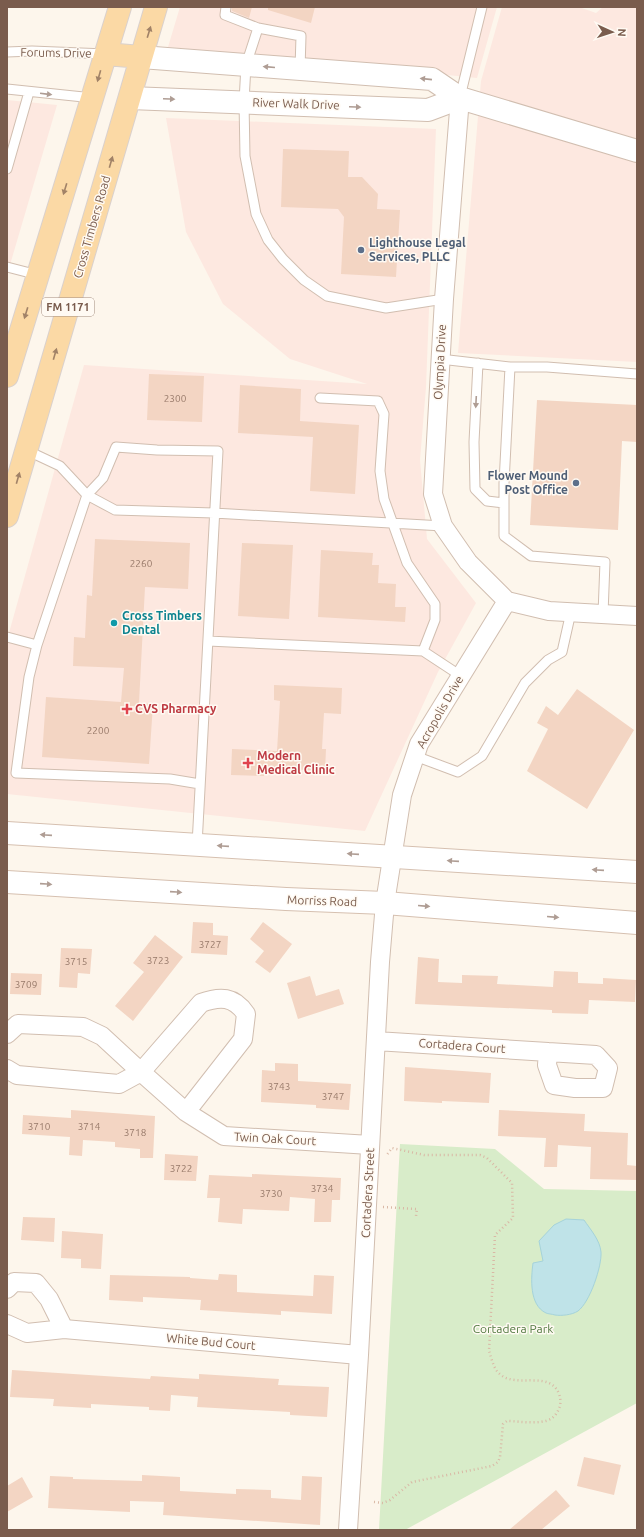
<svg xmlns="http://www.w3.org/2000/svg" width="644" height="1537" font-family="Ubuntu,sans-serif">
  <style>
    .commercial { fill: #fde8e0 }
    .green { fill: #d8ecc9 }
    .water { fill: #bfe3e8; stroke: #a5d3da }
    .building { fill: #f3d5c3 }
    .lines { fill: none; stroke-linecap: round; stroke-linejoin: round }
    .service-casing { stroke: #d1beb0; stroke-width: 11 }
    .minor-casing { stroke: #d1beb0; stroke-width: 20 }
    .tertiary-casing { stroke: #d1beb0; stroke-width: 24 }
    .secondary-casing { stroke: #d6c0b0; stroke-width: 24 }
    .primary-casing { stroke: #dad1cd; stroke-width: 24 }
    .path { stroke: #d9b8a5; stroke-width: 2.5; stroke-dasharray: 1 3; stroke-linecap: butt }
    .service { stroke: #fff; stroke-width: 9 }
    .minor { stroke: #fff; stroke-width: 18 }
    .tertiary { stroke: #fff; stroke-width: 22 }
    .secondary { stroke: #fff; stroke-width: 22 }
    .primary { stroke: #fbd9a5; stroke-width: 22 }
    .oneway { fill: #a18267 }
    .oneway2 { fill: #af9d94 }
    .service-dot { fill: #5c6f8a; stroke: #fffaf3; stroke-width: 1.5 }
    .culture-dot { fill: #0f9aa8; stroke: #fffaf3; stroke-width: 1.5 }
    .health-dot { fill: #e0444e; stroke: #fffaf3; stroke-width: 1.5 }
    .labels { text-anchor: middle; stroke-width: 3; stroke-linejoin: round; paint-order: stroke }
    .number-label { font-size: 10px; fill: #987a6a }
    .shield { fill: #fffaf3; stroke: #a28b7f; stroke-width: 1 }
    .shield-label { font-size: 11px; font-weight: bold; fill: #7a5c4d }
    .street-label { font-size: 12px; fill: #7a5c4d; stroke: #fffaf3 }
    .service-label { font-size: 12px; font-weight: bold; fill: #4e5e75; stroke: #fffaf3; text-anchor: start }
    .culture-label { font-size: 12px; font-weight: bold; fill: #0d838f; stroke: #fffaf3; text-anchor: start }
    .health-label { font-size: 12px; font-weight: bold; fill: #be3a42; stroke: #fffaf3; text-anchor: start }
    .park-label { font-size: 12px; fill: #537a41; stroke: #fffaf3 }
  </style>
  <rect width="100%" height="100%" fill="#fdf6ec"/>
  <path class="commercial" d="M180,7H497L477,78L168,47Z
    M502,7H579L596,13L603,7H637V362L458,353L481,81Z
    M7,100L57,105L7,275Z
    M166,118L436,129L426,387L420,460L427,539L476,603L438,672L365,831L7,794V640L84,365L367,384L290,359L223,304L186,232Z"/>
  <path class="green" d="M400,1144L495,1149L544,1189L637,1191V1403L405,1530H379Z"/>
  <path class="water" d="M566,1219L584,1220C590,1229 600,1240 601,1252C602,1266 590,1302 578,1311C572,1315 561,1316 555,1315C552,1314 548,1314 546,1313C529,1305 531,1278 533,1263L543,1261L539,1241L554,1225Z"/>
  <path class="building" d="M232,7H252L249,18L232,11Z
    M268,7H315L311,23L268,10Z
    M283,149L349,151L348,177H362L378,194L377,209L400,210L396,277L341,274L344,217L338,209L281,207Z
    M149,374L204,376L202,422L147,420Z
    M240,385L301,389L300,421L359,425L355,494L310,491L313,437L238,433Z
    M537,400L637,405V442L622,441L618,530L530,525Z
    M95,539L190,543L188,589L145,587L139,703L153,704L149,764L42,757L46,697L121,702L124,668L73,666L74,637L85,638L87,595L92,596Z
    M242,543L293,545L289,619L238,616Z
    M321,550L373,553L372,565H379L378,583L396,584L395,607H406L405,622L318,617Z
    M274,685L342,688L341,714L324,713L322,749H326L325,771L264,768V776L231,775L232,749L277,751L280,701L274,700Z
    M577,689L634,730L587,809L527,771L548,729L537,723L546,706L558,715Z
    M193,922L213,923V935L228,936L227,955L191,953Z
    M263,922L292,944L270,973L255,962L264,951L250,939Z
    M155,935L183,957L133,1021L115,1006L144,972L133,963Z
    M61,948L92,949L90,974L78,973L77,988L59,987Z
    M418,957L439,959L438,982L462,983V975L498,976L497,984L553,987L554,971L578,972V983L603,984V978L636,980L635,1002L589,1000L588,1014L552,1013V1010L415,1004Z
    M11,973L42,974L41,995L10,994Z
    M310,976L316,996L339,989L344,1004L298,1019L287,983Z
    M275,1063L298,1064V1081L351,1084L349,1110L316,1108V1105L261,1102L262,1070L275,1071Z
    M405,1067L491,1073L489,1103L442,1101V1103L404,1101Z
    M71,1110L155,1116L153,1158H140V1149L115,1147V1142L83,1140L82,1156L69,1155L70,1137L22,1134L23,1115L71,1118Z
    M499,1110L585,1114L584,1131L628,1133L627,1165L637,1166V1180L590,1179L591,1147L558,1145L557,1167H544L546,1138L498,1136Z
    M165,1154L198,1156L196,1181L164,1180Z
    M252,1174L341,1178L340,1200H332L331,1222H314L315,1199L290,1197L289,1211L243,1209L242,1224L218,1222L220,1198H207L209,1175L252,1177Z
    M23,1217L55,1218L54,1242L21,1240Z
    M62,1231L103,1234L101,1269L81,1268V1259L61,1258Z
    M219,1274L237,1275V1292L313,1296L314,1275L334,1276L332,1314L281,1311V1315L200,1310L201,1300L143,1297V1302L109,1300L110,1275L190,1277V1278L218,1280Z
    M12,1370L150,1379L151,1376L199,1379V1374L279,1379L278,1385L329,1387L327,1417L290,1415V1412L197,1407L198,1397L171,1395L170,1411L149,1410V1407L91,1404V1408L53,1406L54,1399L10,1397Z
    M584,1457L621,1465L614,1495L577,1486Z
    M142,1475L180,1477V1491L236,1494V1489L271,1490V1498L301,1500L302,1476L322,1477L320,1525L163,1515L164,1502L130,1501V1512L48,1508L50,1476L73,1477V1479L142,1481Z
    M22,1477L33,1497L7,1512V1486Z
    M556,1490L570,1506L541,1530H509Z"/>
  <g class="lines">
    <g class="service-casing">
      <path id="service" d="M226,7L225,15L258,28L246,65L244,102L245,156L256,214L268,240L283,259L304,280L327,296L386,308L444,299
        M258,28L301,36L300,69
        M7,52L32,51L106,54
        M7,89L93,98
        M460,97L482,7
        M7,169L29,92
        M7,267L38,275
        M440,359L510,367L504,483V536L531,556L605,562L603,614
        M478,363L474,442L475,489L487,501L504,503
        M510,367H547L637,374
        M320,398L378,401L384,414L380,471L384,499L407,563L435,604V620L423,651
        M26,450L60,466L87,495L37,645L29,677L16,773L170,779L200,784
        M7,637L37,645
        M208,641L423,651L461,676
        M415,756L458,772L482,756L525,683L548,660L562,652L571,612
        M197,845C203,713 211,582 218,451L157,450L116,447L103,478L87,495L115,510L214,513L443,526"/>
    </g>
    <g class="minor-casing">
      <path id="minor" d="M460,98L444,299L433,494L443,526L468,562L507,601
        M507,601L549,611L637,616
        M7,1034L18,1024L83,1027L102,1036L141,1072L119,1084L17,1075L7,1069
        M376,1041L548,1052
        M548,1052L596,1055L608,1068L603,1088H575L554,1085L547,1065Z
        M186,1112L243,1039L246,1014C234,996 220,996 201,1003L141,1072L186,1112L224,1136L370,1145
        M7,1289L14,1282L36,1283L49,1299L64,1329
        M7,1324L27,1333L64,1329L359,1355
        M348,1530L359,1355L380,962L385,903L402,795L419,744L507,601"/>
    </g>
    <g class="tertiary-casing">
      <path id="tertiary" d="M141,57L432,79L460,98L637,151
        M130,98L428,110L460,98"/>
    </g>
    <g class="secondary-casing">
      <path id="secondary" d="M7,833L637,872
        M7,882L286,899L385,903L637,923"/>
    </g>
    <g class="primary-casing">
      <path id="primary" d="M106,54L141,57
        M7,376L120,7
        M7,516L156,7"/>
    </g>
    <path class="path" d="M383,1207L417,1209L416,1216
      M374,1502L383,1503L390,1500L412,1482L492,1466L498,1462L500,1457L503,1424L507,1421C520,1421 548,1427 556,1414C560,1408 562,1402 559,1394C550,1370 517,1388 501,1375C493,1369 492,1359 489,1351L495,1235L513,1218L512,1183L487,1158L480,1155H424L392,1148L386,1156"/>
    <use href="#service" class="service"/>
    <use href="#minor" class="minor"/>
    <use href="#tertiary" class="tertiary"/>
    <use href="#secondary" class="secondary"/>
    <use href="#primary" class="primary"/>
  </g>
  <defs><path id="oneway-solid" d="M-6-.8H1V-3.2L6.5 0L1 3.2V.8H-6Z"/></defs>
  <g class="oneway">
    <use href="#oneway-solid" transform="translate(149 32) rotate(-73)"/>
    <use href="#oneway-solid" transform="translate(99 76) rotate(106)"/>
    <use href="#oneway-solid" transform="translate(111 162) rotate(-74)"/>
    <use href="#oneway-solid" transform="translate(65 189) rotate(107)"/>
    <use href="#oneway-solid" transform="translate(26 313) rotate(107)"/>
    <use href="#oneway-solid" transform="translate(55 354) rotate(-74)"/>
    <use href="#oneway-solid" transform="translate(18 478) rotate(-74)"/>
  </g>
  <g class="oneway2">
    <use href="#oneway-solid" transform="translate(269 67) rotate(-175)"/>
    <use href="#oneway-solid" transform="translate(426 79) rotate(-174)"/>
    <use href="#oneway-solid" transform="translate(46 94) rotate(7)"/>
    <use href="#oneway-solid" transform="translate(169 99) rotate(2)"/>
    <use href="#oneway-solid" transform="translate(355 107) rotate(2)"/>
    <use href="#oneway-solid" transform="translate(476 402) rotate(93)"/>
    <use href="#oneway-solid" transform="translate(46 835) rotate(-176)"/>
    <use href="#oneway-solid" transform="translate(223 846) rotate(-176)"/>
    <use href="#oneway-solid" transform="translate(353 854) rotate(-176)"/>
    <use href="#oneway-solid" transform="translate(453 861) rotate(-176)"/>
    <use href="#oneway-solid" transform="translate(598 870) rotate(-176)"/>
    <use href="#oneway-solid" transform="translate(46 884) rotate(4)"/>
    <use href="#oneway-solid" transform="translate(176 892) rotate(4)"/>
    <use href="#oneway-solid" transform="translate(424 906) rotate(5)"/>
    <use href="#oneway-solid" transform="translate(553 917) rotate(5)"/>
  </g>
  <g class="service-dot">
    <circle cx="361" cy="250" r="4"/>
    <circle cx="576" cy="483" r="4"/>
  </g>
  <circle class="culture-dot" cx="114" cy="623" r="4"/>
  <g class="health-dot">
    <path d="M125 703h4v4h4v4h-4v4h-4v-4h-4v-4h4z"/>
    <path d="M246 757h4v4h4v4h-4v4h-4v-4h-4v-4h4z"/>
  </g>
  <g class="labels">
    <g class="number-label">
      <text x="175" y="402">2300</text>
      <text x="141" y="567">2260</text>
      <text x="98" y="734">2200</text>
      <text x="210" y="948">3727</text>
      <text x="158" y="964">3723</text>
      <text x="76" y="965">3715</text>
      <text x="26" y="988">3709</text>
      <text x="279" y="1090">3743</text>
      <text x="333" y="1100">3747</text>
      <text x="39" y="1130">3710</text>
      <text x="89" y="1130">3714</text>
      <text x="135" y="1136">3718</text>
      <text x="181" y="1172">3722</text>
      <text x="322" y="1192">3734</text>
      <text x="271" y="1197">3730</text>
    </g>
    <rect class="shield" x="42" y="298" width="52" height="18" rx="3"/>
    <g class="shield-label">
      <text x="68" y="311">FM 1171</text>
    </g>
    <g class="street-label">
      <text transform="translate(56 53) rotate(1)" y="4">Forums Drive</text>
      <text transform="translate(296 104) rotate(2)" y="4">River Walk Drive</text>
      <text transform="translate(92 227) rotate(-74)" y="4">Cross Timbers Road</text>
      <text transform="translate(440 362) rotate(-87)" y="4">Olympia Drive</text>
      <text transform="translate(440 712) rotate(-60)" y="4">Acropolis Drive</text>
      <text transform="translate(322 901) rotate(2)" y="4">Morriss Road</text>
      <text transform="translate(462 1046) rotate(4)" y="4">Cortadera Court</text>
      <text transform="translate(275 1139) rotate(3)" y="4">Twin Oak Court</text>
      <text transform="translate(368 1193) rotate(-87)" y="4">Cortadera Street</text>
      <text transform="translate(211 1342) rotate(5)" y="4">White Bud Court</text>
    </g>
    <g class="service-label">
      <text x="369" y="247">Lighthouse Legal<tspan x="369" dy="14">Services, PLLC</tspan></text>
      <text x="568" y="480" text-anchor="end">Flower Mound<tspan x="568" dy="14">Post Office</tspan></text>
    </g>
    <g class="culture-label">
      <text x="122" y="620">Cross Timbers<tspan x="122" dy="14">Dental</tspan></text>
    </g>
    <g class="health-label">
      <text x="135" y="713">CVS Pharmacy</text>
      <text x="257" y="760">Modern<tspan x="257" dy="14">Medical Clinic</tspan></text>
    </g>
    <g class="park-label">
      <text x="513" y="1333">Cortadera Park</text>
    </g>
  </g>
  <rect width="644" height="1537" fill="none" stroke="#7a5c4d" stroke-width="16"/>
  <g transform="translate(612 32) rotate(93)" stroke="#fffaf3" stroke-width="3" paint-order="stroke">
  <path d="M0-3L7 15L0 10L-7 15Z" fill="#7a5c4d"/>
  <text y="-6" font-size="11" font-weight="bold" text-anchor="middle" fill="#7a5c4d">N</text>
  </g>
</svg>
